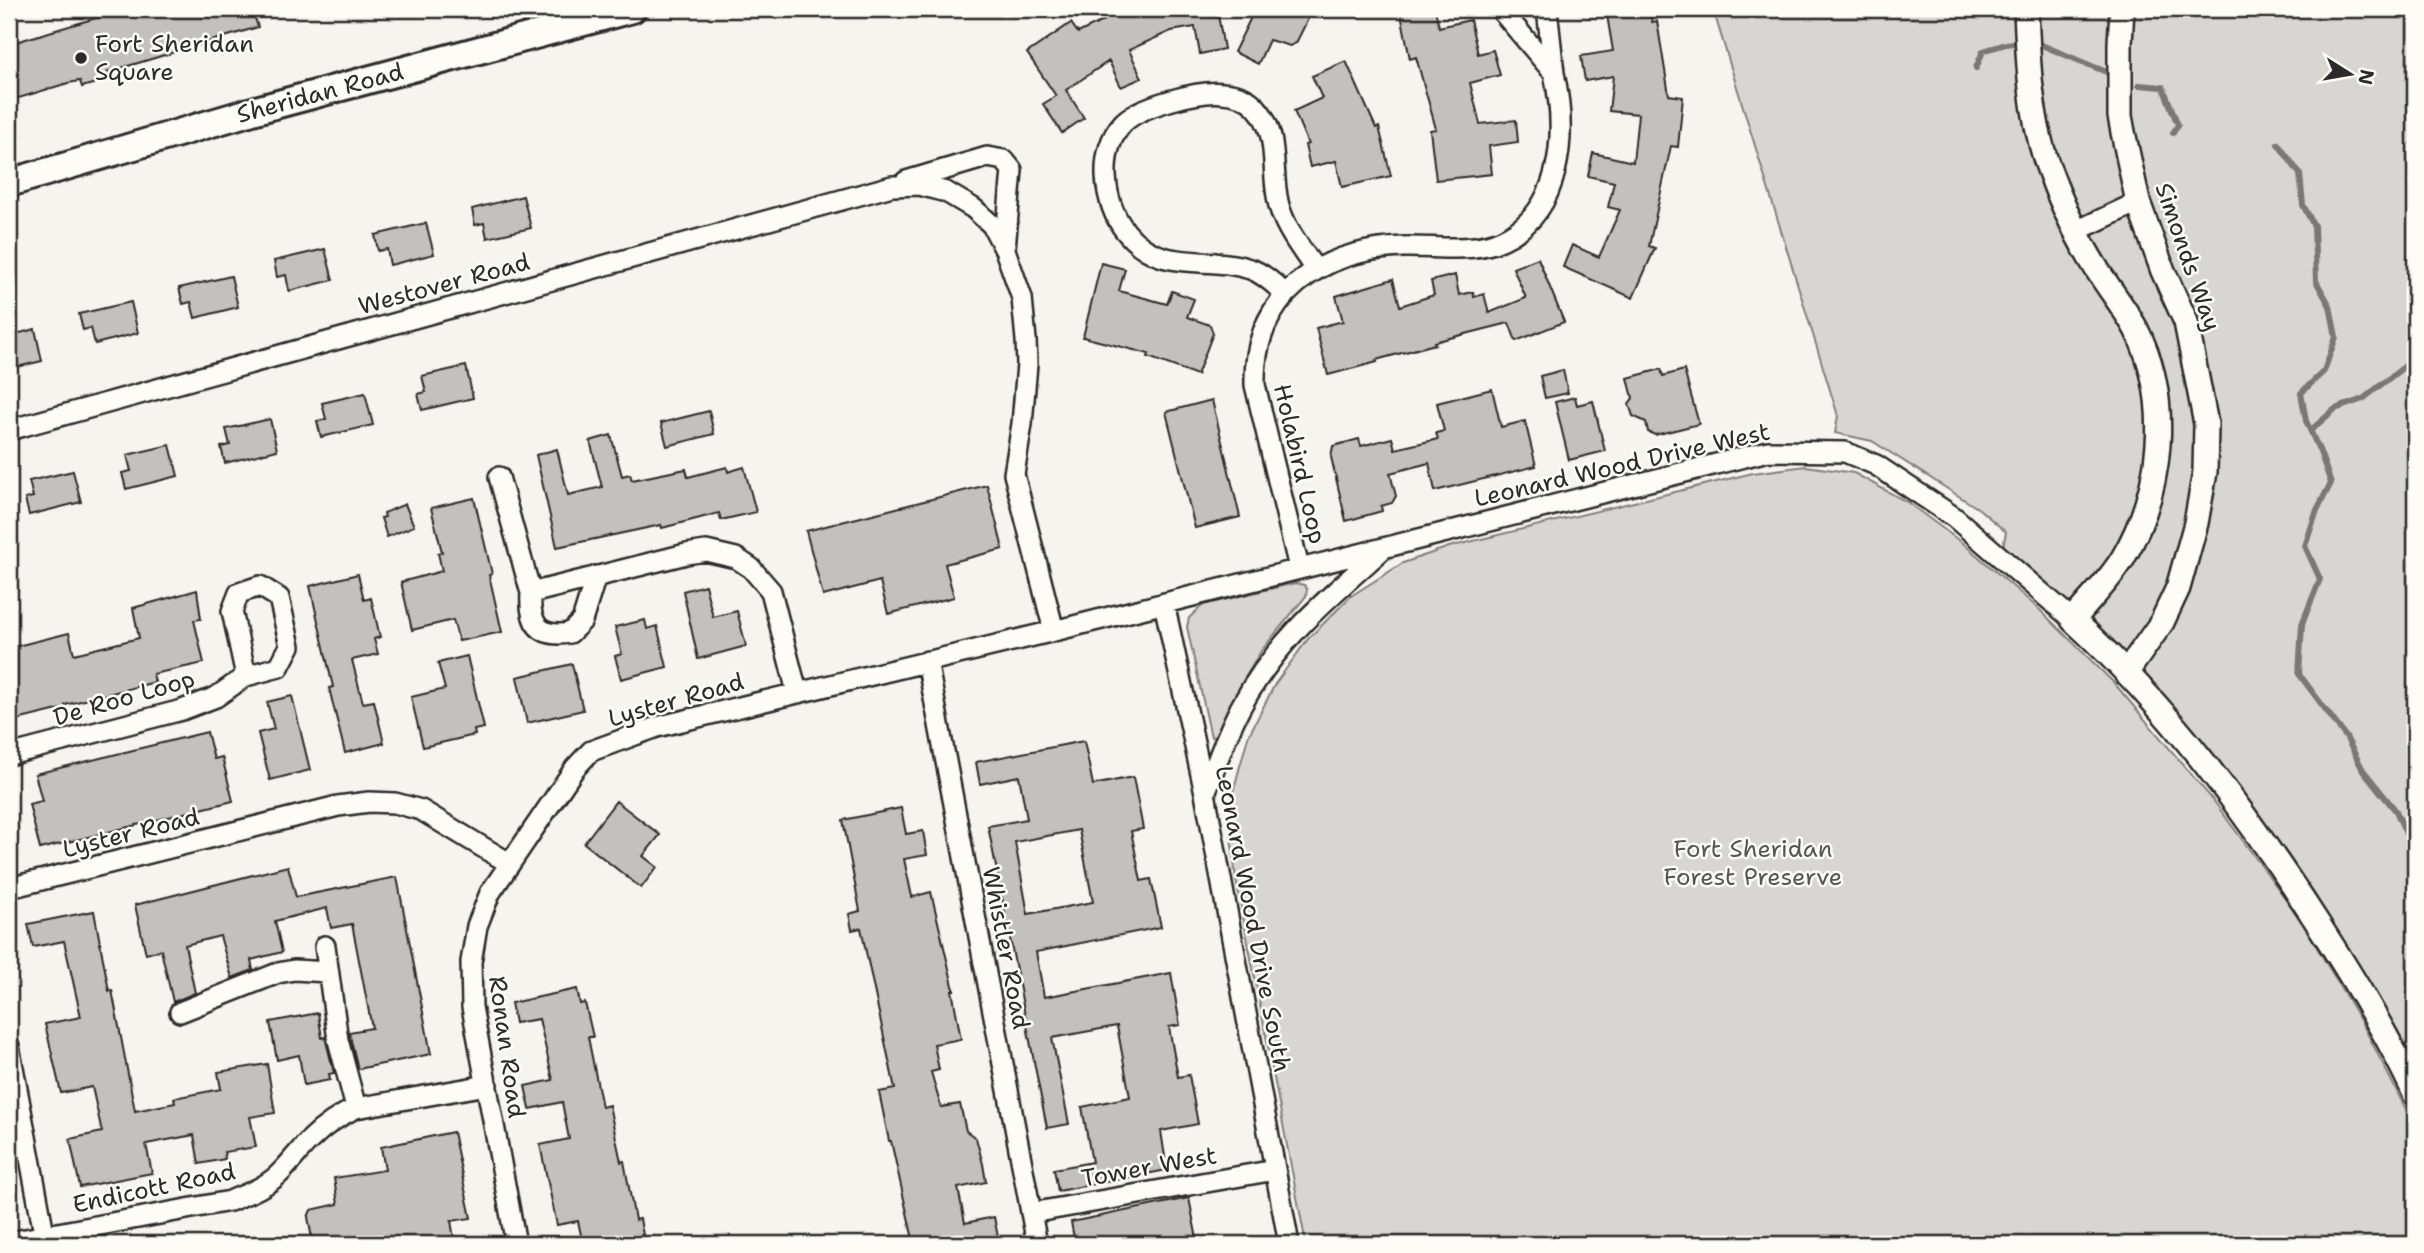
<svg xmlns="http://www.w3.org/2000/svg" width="2424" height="1253" font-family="'Shantell Sans',sans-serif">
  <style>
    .green { fill: #d7d6d2; stroke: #81807e; stroke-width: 2 }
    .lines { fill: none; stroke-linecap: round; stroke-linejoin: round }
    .stream { stroke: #797877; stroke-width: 6 }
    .building { fill: #c2c1be; stroke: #2b2b2b; stroke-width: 2; fill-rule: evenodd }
    .minor-casing { stroke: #2b2b2b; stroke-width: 24 }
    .tertiary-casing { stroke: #2b2b2b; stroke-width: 28 }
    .secondary-casing { stroke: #2b2b2b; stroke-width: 32 }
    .minor { stroke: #fdfcf7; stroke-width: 19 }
    .tertiary { stroke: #fdfcf7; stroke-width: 23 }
    .secondary { stroke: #fdfcf7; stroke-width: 26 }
    .poi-dot { fill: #2b2b2b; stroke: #fdfcf7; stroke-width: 2.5 }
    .labels { text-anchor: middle; stroke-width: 5; stroke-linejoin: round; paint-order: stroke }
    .poi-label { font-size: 24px; fill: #2b2b2b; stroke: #fdfcf7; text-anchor: start }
    .street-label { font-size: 24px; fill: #2b2b2b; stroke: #fdfcf7 }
    .park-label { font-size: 24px; fill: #565655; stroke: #fdfcf7 }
  </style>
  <rect width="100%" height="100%" fill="#f5f4ef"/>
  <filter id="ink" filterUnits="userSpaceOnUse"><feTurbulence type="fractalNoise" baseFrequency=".0143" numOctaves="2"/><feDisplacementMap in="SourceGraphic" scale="14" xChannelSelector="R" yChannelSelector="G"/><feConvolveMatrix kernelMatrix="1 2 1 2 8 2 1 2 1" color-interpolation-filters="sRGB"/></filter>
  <g filter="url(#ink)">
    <path class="green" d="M1713,9H2415V1095L2385,1036L2172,721L2001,558L2006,532L1979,509L1872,441L1835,433L1838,416Z
      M1806,466L1854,473L1907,502L1965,545L2040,610L2114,683L2213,800L2299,917L2364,1027L2415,1127V1244H1306L1236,880L1231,836L1233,792L1248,737L1275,684L1308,639L1351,596L1403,563L1449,547L1753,473Z
      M1295,583L1304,585L1307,589L1306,596L1261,651L1239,688L1219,735L1211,737L1187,627L1189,618L1203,605Z"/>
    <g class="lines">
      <path class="stream" d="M2032,41L2116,76
        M1976,68L1983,51L2006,44L2022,42
        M2139,85L2163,87L2178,125L2173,133
        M2278,144L2300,174L2303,205L2314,226L2316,281L2330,306L2336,337L2324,371L2301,393L2306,421L2320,452L2331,483L2317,510L2305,546L2320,579L2302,624L2299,674L2346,737L2363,770L2396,811L2415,854
        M2311,430L2335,409L2363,399L2415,358"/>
    </g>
    <path class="building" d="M126,9H252L258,27L108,72L110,79L82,87L80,81L68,83L9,101V44Z
      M1113,9H1217L1224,49L1200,54L1195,27L1171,31L1129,50L1142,78L1121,87L1109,61L1066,90L1084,118L1062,133L1043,104L1056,96L1027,53L1071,23L1078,33L1105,20L1102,14Z
      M1255,9H1313L1296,43L1290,46L1269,40L1258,64L1234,52Z
      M1400,9H1435L1439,27L1470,20L1478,54L1493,50L1500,75L1470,83L1480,124L1516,120L1518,142L1489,146L1492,174L1436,180L1430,130L1436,129L1416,57L1410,59Z
      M1606,9H1649L1652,22L1657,21L1669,95L1683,97L1678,147L1671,146L1649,246L1655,248L1633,298L1563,267L1572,245L1599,257L1620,210L1608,207L1614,182L1588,176L1593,153L1633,162L1638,114L1609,111L1613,76L1585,81L1581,56L1613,51Z
      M1346,61L1376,128L1379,127L1391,176L1342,187L1336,161L1310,167L1305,145L1308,144L1294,111L1322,98L1312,76Z
      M523,196L531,228L487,238L484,223L475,225L472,209Z
      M426,223L434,254L390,265L387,249L378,251L375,235Z
      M325,249L333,280L289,291L286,275L277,277L274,261Z
      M1538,258L1564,322L1516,341L1509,323L1434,342L1435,344L1376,360L1377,362L1328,375L1316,328L1343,321L1336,296L1393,279L1400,306L1434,295L1431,281L1455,275L1459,295L1473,292L1474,297L1484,294L1489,313L1526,298L1513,268Z
      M1101,263L1125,269L1119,291L1167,304L1172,291L1194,299L1187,317L1210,325L1213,333L1197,375L1148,357L1149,354L1083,337Z
      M231,276L238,307L195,318L191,302L183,304L179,288Z
      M131,302L138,333L95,344L91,328L83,330L79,314Z
      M35,329L42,361L9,369V336Z
      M466,366L473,398L422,410L418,394L426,392L422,376Z
      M1661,369L1663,376L1684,370L1699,424L1655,435L1648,432L1646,422L1633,416L1629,404L1633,398L1628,378Z
      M1563,370L1568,393L1545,398L1540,376Z
      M1492,389L1501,427L1525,421L1536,466L1435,491L1429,463L1390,473L1396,496L1392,503L1381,506L1382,511L1346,521L1331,457L1333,446L1359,439L1361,446L1392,438L1395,449L1438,439L1436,433L1444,431L1437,403Z
      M365,393L373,425L321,437L317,421L326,419L322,403Z
      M1575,397L1577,405L1593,401L1605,451L1569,460L1555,402Z
      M1212,400L1240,517L1195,528L1166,412Z
      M709,411L714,434L667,446L661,423Z
      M270,419L277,450L225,463L221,447L230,445L226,429Z
      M611,435L622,476L630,474L632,480L686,469L688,477L727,467L728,472L744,467L756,512L721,520L719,513L662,528L661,525L557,547L536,455L557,449L568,495L602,487L590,441Z
      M170,445L178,476L126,489L122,473L131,471L127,455Z
      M73,471L81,502L29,515L25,499L33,497L29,481Z
      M987,485L1003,549L945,564L954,597L888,614L880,581L823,596L806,531Z
      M474,498L492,574L489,575L502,632L459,641L453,620L412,630L401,582L442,571L438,553L442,552L431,508Z
      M405,504L414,526L387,537L381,518L385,517L384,513Z
      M358,574L364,600L371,598L380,637L374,639L378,654L352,660L363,703L374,701L384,743L345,753L329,688L333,687L310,586Z
      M705,585L713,617L737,611L746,646L698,659L683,591Z
      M197,590L201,619L194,620L204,663L153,674L155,682L65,705L66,708L9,722V648L69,633L74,654L139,638L133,608Z
      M645,620L647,629L657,626L667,667L621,679L615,656L622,654L615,627Z
      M467,656L484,728L474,730L475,735L423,747L411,697L445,689L438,663Z
      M572,664L583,710L527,723L517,677Z
      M292,696L310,770L270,780L258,733L274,729L267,702Z
      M207,732L214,759L222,757L233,801L40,849L29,804L42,801L35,774Z
      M1084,741L1093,785L1133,777L1143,829L1131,831L1141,881L1151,879L1161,927L1036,952L1044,997L1171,973L1180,1025L1169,1027L1178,1077L1189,1075L1198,1124L1161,1131L1167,1170L1058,1191L1054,1169L1092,1162L1082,1107L1130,1097L1117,1026L1052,1038L1069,1124L1047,1128L988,826L1027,819L1019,776L980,784L976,762ZM1079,830L1093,902L1028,914L1015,842Z
      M616,801L660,835L643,856L657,867L641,888L584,843Z
      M901,808L906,834L923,831L927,855L904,859L912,897L931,892L954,990H952L961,1039L934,1044L939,1070L931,1072L941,1107L960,1104L966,1131L976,1138L983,1164L986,1182L958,1188L965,1223L994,1217L999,1242L989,1244H914L891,1141H889L879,1092L895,1089L861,928L852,930L849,914L860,911L843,820Z
      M288,866L296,897L397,877L431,1054L358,1069L349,1032L372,1028L352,924L331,928L327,908L275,921L282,952L251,960L253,970L232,978L220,936L185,945L195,993L173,1002L161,950L146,954L135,905Z
      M94,911L109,991L112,990L135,1111L175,1103L174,1098L221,1089L218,1072L267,1064L275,1113L250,1117L256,1147L224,1152L225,1159L199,1164L194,1135L146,1144L152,1173L80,1187L70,1139L102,1132L92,1087L61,1093L45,1024L81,1017L64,941L33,947L28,924Z
      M577,989L580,1004L585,1003L593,1037H588L602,1107L609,1105L621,1162L624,1161L635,1220L640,1219L643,1235L632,1238L633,1244H583L578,1221L557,1225L540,1145L569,1139L562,1102L530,1109L525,1086L553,1080L539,1019L515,1023L511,1003Z
      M318,1013L322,1038L325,1037L334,1073L329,1074L330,1080L304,1085L299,1055L277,1060L270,1022Z
      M453,1132L471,1218L451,1221L455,1244H313L308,1217L311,1210L338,1204L334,1178L385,1170L381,1147Z
      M1189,1198L1198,1244H1075L1071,1222Z"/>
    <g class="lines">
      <g class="minor-casing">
        <path id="minor" d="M1500,9L1554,73L1547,9
          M906,181L987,157L1004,160L1012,170L1005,249
          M2076,231L2138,202
          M1284,293C1274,284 1263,273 1250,269C1206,254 1161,275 1126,232C1103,204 1097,151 1123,123C1139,106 1200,90 1223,93C1236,94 1248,98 1256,107C1282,135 1269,176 1280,209C1287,231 1302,250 1315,269
          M9,430L892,186L919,185L946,192L973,208L992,225L1005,250L1022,298L1026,340L1027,364L1022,424L1014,474L1054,631
          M499,477L531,593L686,554L706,551L736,558L751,568L771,591L797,692
          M1299,568L1255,385C1253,296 1319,250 1404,247C1432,246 1467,252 1494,243C1564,218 1567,133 1554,73
          M531,593C529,623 538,638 570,633L582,621L596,576
          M1164,603L1205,793L1289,1244
          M927,661L1037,1244
          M9,755L182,710L216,697L246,676L279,667L290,646L279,598L260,586L239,593L232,611L246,676
          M1205,793C1217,763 1227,731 1243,703C1279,638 1328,598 1383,549
          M9,888L338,806L369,802L395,803L421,810L509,863
          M325,946L338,1040L356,1108
          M180,1012L278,973L294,970L328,972
          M9,1046L46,1244
          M1031,1213L1275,1170
          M9,1242L230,1201C246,1194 264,1188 278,1175C290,1164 299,1150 311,1139C324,1126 339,1116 356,1108L487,1085
          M516,1244L472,1007L471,962L477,926L490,893L575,768L591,751L657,727L1054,631L1768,451L1845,452L1876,465L1954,517L2073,620"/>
      </g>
      <g class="tertiary-casing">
        <path id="tertiary" d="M2026,9C2028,60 2030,112 2046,161C2059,198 2077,238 2098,271C2110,290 2125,309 2136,329C2172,400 2163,490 2123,558C2110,580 2089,600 2073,620C2168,707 2245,811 2315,919C2352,976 2387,1033 2415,1094
          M2122,9L2120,43V116L2123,132L2138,202L2163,271L2186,322L2206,424L2205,472L2196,523L2178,588L2162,622L2126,673"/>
      </g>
      <g class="secondary-casing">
        <path id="secondary" d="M9,183L256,110L632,9"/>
      </g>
      <use href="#minor" class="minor"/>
      <use href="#tertiary" class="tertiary"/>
      <use href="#secondary" class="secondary"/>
    </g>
  </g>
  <circle class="poi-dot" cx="81" cy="58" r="7"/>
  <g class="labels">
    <g class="poi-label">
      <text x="95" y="52">Fort Sheridan<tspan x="95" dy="28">Square</tspan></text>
    </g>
    <g class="street-label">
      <text transform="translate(320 93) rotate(-15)" y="8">Sheridan Road</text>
      <text transform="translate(2188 257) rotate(71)" y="8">Simonds Way</text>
      <text transform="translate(444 284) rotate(-15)" y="8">Westover Road</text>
      <text transform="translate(1300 464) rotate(77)" y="8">Holabird Loop</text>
      <text transform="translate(1622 465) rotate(-13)" y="8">Leonard Wood Drive West</text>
      <text transform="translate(124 698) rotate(-16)" y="8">De Roo Loop</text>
      <text transform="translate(676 700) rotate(-16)" y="8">Lyster Road</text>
      <text transform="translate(131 833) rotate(-14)" y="8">Lyster Road</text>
      <text transform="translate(1253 919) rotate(79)" y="8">Leonard Wood Drive South</text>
      <text transform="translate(1006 948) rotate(79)" y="8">Whistler Road</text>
      <text transform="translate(507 1047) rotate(82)" y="8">Ronan Road</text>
      <text transform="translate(1149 1167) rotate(-10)" y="8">Tower West</text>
      <text transform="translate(154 1188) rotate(-12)" y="8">Endicott Road</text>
    </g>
    <g class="park-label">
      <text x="1753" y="857">Fort Sheridan<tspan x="1753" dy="28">Forest Preserve</tspan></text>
    </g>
  </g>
  <rect width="2424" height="1253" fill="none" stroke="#fdfcf7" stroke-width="35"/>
  <rect x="18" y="18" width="2389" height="1218" fill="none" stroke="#2b2b2b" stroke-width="2.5" filter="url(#ink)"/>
  <g transform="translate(2350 74) rotate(101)" stroke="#fdfcf7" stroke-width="5" paint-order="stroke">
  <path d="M0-5L12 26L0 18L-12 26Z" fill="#2b2b2b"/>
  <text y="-10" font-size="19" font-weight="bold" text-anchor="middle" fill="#2b2b2b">N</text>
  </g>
</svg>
